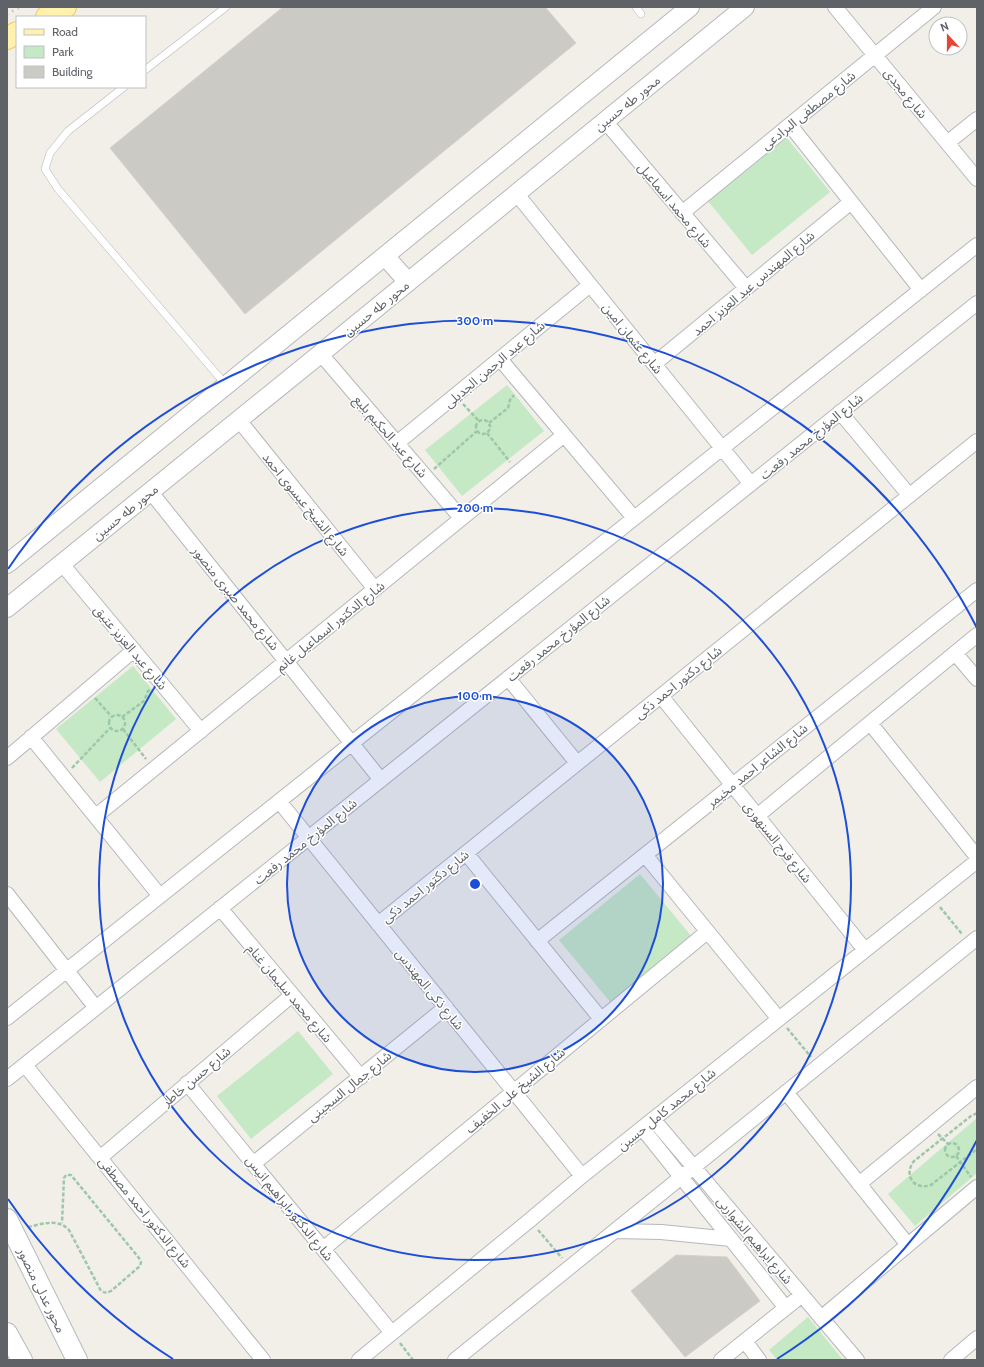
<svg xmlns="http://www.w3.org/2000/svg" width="984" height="1367" font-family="Cabin,'Noto Sans Arabic',sans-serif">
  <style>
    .green { fill: #c5e8c5 }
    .building { fill: #cccac5; stroke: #d6d1c6 }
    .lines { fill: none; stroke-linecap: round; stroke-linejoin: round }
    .service-casing { stroke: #b5b8bc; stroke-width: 8 }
    .minor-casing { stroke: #b5b8bc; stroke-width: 16 }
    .tertiary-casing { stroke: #b5b8bc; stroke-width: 20 }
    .secondary-casing { stroke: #b6babf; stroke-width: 22 }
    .primary-casing { stroke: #f2c960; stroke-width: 24 }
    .path { stroke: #9cc7a9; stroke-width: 2.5; stroke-dasharray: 4 2; stroke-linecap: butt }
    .service { stroke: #fff; stroke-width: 7 }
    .minor { stroke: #fff; stroke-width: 14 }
    .tertiary { stroke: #fff; stroke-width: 18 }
    .secondary { stroke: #fff; stroke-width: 20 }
    .primary { stroke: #fff2af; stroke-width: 22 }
    .rail { stroke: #b6b7b8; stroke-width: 3; stroke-dasharray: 1 5; stroke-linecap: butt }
    .ring { fill: none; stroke: #1d4ed8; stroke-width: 2 }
    .labels { text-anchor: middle; stroke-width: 3; stroke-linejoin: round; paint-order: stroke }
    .street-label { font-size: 13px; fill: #5f6368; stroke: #fff }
    .centre { fill: #1d4ed8; stroke: #fff; stroke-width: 2 }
    .ring-label { font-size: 12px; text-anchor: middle; font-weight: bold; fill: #1d4ed8; stroke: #fff; stroke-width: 3; stroke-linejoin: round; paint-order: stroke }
  </style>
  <rect width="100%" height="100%" fill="#f1efe8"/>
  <path class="green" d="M787,138L830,192L752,255L708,201Z
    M507,385L544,431L462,496L425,450Z
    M133,666L176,719L100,782L56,729Z
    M640,874L692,937L611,1003L559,940Z
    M298,1031L333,1074L251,1139L217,1096Z
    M977,1118V1173L915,1226L888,1194Z
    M808,1317L843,1360H777L769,1350Z"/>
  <path class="building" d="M283,7H545L576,43L245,314L110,148Z
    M676,1255L727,1257L760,1301L685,1357L631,1291Z"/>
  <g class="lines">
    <g class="service-casing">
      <path id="service" d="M636,7L641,14
        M145,70L226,7
        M124,87L68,131L50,153L45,169L58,189L226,385"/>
    </g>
    <g class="minor-casing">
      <path id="minor" d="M835,7L977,179
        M605,121L746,288
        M790,125L921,290
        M947,143L977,119
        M516,193L751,484
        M682,213L934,7
        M320,353L461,518
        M500,359L634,518
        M654,364L851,202
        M840,412L909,495
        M238,419L375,589
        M397,443L590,285
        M150,491L381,780
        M62,564L201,731
        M955,653L977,679
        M508,678L577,763
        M661,696L865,950
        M870,723L977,857
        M31,737L160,896
        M7,758L134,650
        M279,801L582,1176
        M96,816L564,435
        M757,816L977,635
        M466,853L601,1019
        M645,855L779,1019
        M7,894L96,1008
        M220,908L361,1077
        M378,924L977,441
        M537,941L977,590
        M7,1018L977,245
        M25,1065L263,1360
        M7,1079L977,303
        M187,1083L392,1333
        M786,1092L908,1245
        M653,1119L857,1360
        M642,1128L786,1308
        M101,1157L292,995
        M253,1164L446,1007
        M859,1184L977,1087
        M615,1231L661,1232L731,1239
        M323,1249L707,932
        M821,1318L977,1187
        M745,1341L759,1360
        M359,1360L530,1220L582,1176L977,861
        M455,1360L977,938
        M721,1360L802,1295
        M951,1360L977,1338"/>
    </g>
    <g class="tertiary-casing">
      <path id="tertiary" d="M385,256L408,282
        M7,564L690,7
        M7,608C254,409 499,207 745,7"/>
    </g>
    <g class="secondary-casing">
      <path id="secondary" d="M7,1219L77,1360
        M7,1333L22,1360"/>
    </g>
    <g class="primary-casing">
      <path id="primary" d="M47,17L65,7
        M7,38L17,33"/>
    </g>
    <path class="path" d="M463,404L479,421
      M476 427a7 7 0 1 1 14 0a7 7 0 1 1-14 0Z
      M489,423L508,408L510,400L514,395
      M487,433L510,462
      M434,469L477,431
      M95,698L112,717
      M109 723a8 8 0 1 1 16 0a8 8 0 1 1-16 0Z
      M122,717L144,701L148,691L151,689
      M123,729L146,759
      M72,768L110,728
      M940,907L962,934
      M787,1028L811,1057
      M977,1113L971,1116L914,1161C903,1175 914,1191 931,1185L977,1149
      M938,1134L948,1144
      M945 1150a7 7 0 1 1 14 0a7 7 0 1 1-14 0Z
      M956,1156L971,1177
      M28,1227C42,1224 58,1218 69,1230L101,1291C105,1293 107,1293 111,1291L140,1266L141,1262L139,1258L71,1175H66L64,1178L62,1223
      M538,1230L562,1258
      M400,1343L413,1360"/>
    <use href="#service" class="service"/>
    <use href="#minor" class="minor"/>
    <use href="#tertiary" class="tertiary"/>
    <use href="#secondary" class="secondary"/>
    <use href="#primary" class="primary"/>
    <path class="rail" d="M7,14L20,7"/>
  </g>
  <circle cx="475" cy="884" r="188" fill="#1d4ed8" fill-opacity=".12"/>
  <g class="ring">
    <circle cx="475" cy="884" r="188"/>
    <circle cx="475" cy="884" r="376"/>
    <path d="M977 1140A563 563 0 0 1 777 1359M173 1359A563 563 0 0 1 8 1199M8 569A563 563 0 0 1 977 628"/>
  </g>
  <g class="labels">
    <g class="street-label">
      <text transform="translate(906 93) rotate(51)" y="5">شارع مجدى</text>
      <text transform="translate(627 103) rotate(-39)" y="5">محور طه حسين</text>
      <text transform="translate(808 110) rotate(-39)" y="5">شارع مصطفى البرادعى</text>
      <text transform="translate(675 205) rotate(50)" y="5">شارع محمد اسماعيل</text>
      <text transform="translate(753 283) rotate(-40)" y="5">شارع المهندس عبد العزيز احمد</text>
      <text transform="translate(376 308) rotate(-39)" y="5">محور طه حسين</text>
      <text transform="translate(633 338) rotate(51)" y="5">شارع عثمان امين</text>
      <text transform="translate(494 364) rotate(-40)" y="5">شارع عبد الرحمن الجديلى</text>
      <text transform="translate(391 436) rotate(49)" y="5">شارع عبد الحكيم بلبع</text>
      <text transform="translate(811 436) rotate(-39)" y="5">شارع المؤرخ محمد رفعت</text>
      <text transform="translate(306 504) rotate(51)" y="5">شارع الشيخ عيسوى احمد</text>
      <text transform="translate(125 512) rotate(-39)" y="5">محور طه حسين</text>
      <text transform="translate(236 598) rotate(51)" y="5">شارع محمد صبرى منصور</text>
      <text transform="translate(330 626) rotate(-39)" y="5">شارع الدكتور اسماعيل غانم</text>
      <text transform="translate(558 638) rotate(-39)" y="5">شارع المؤرخ محمد رفعت</text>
      <text transform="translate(131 647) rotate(50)" y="5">شارع عبد العزيز عتيق</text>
      <text transform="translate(678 682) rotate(-39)" y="5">شارع دكتور احمد ذكى</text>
      <text transform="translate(757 765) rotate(-39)" y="5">شارع الشاعر احمد مخيمر</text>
      <text transform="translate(305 841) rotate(-39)" y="5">شارع المؤرخ محمد رفعت</text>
      <text transform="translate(778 842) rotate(51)" y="5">شارع فرج السنهورى</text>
      <text transform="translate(425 886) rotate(-39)" y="5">شارع دكتور احمد ذكى</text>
      <text transform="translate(430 989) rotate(51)" y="5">شارع ذكى المهندس</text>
      <text transform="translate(290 993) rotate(50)" y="5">شارع محمد سليمان غنام</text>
      <text transform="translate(196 1076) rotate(-40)" y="5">شارع حسن خاطر</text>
      <text transform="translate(349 1086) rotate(-39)" y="5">شارع جمال السجينى</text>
      <text transform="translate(515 1090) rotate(-40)" y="5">شارع الشيخ على الخفيف</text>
      <text transform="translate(666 1109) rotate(-39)" y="5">شارع محمد كامل حسين</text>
      <text transform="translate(290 1208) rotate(51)" y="5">شارع الدكتور ابراهيم انيس</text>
      <text transform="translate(145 1212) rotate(51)" y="5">شارع الدكتور احمد مصطفى</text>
      <text transform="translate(755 1240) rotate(50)" y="5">شارع ابراهيم الشواربى</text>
      <text transform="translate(42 1290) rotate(64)" y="5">محور عدلى منصور</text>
    </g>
  </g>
  <circle cx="475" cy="884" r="6" class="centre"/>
  <g class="ring-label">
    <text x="475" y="325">300 m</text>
    <text x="475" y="512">200 m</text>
    <text x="475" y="700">100 m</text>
  </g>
  <rect width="984" height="1367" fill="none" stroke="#5f6368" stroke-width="16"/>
  <rect x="16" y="16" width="130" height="72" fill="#ffffff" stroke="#bfc1c3"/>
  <rect x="24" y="29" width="20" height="6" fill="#fff2af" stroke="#bfc1c3"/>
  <text x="52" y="36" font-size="12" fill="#5f6368">Road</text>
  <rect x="24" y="46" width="20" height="12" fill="#c5e8c5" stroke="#bfc1c3"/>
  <text x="52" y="56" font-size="12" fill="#5f6368">Park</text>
  <rect x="24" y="66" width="20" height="12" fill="#cccac5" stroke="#bfc1c3"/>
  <text x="52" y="76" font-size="12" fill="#5f6368">Building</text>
  <g transform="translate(948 36) rotate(339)"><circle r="19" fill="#ffffff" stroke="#bfc1c3"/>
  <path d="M0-3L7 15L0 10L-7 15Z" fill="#ea4335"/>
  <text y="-6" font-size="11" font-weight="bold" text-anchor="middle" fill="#5f6368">N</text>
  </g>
</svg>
